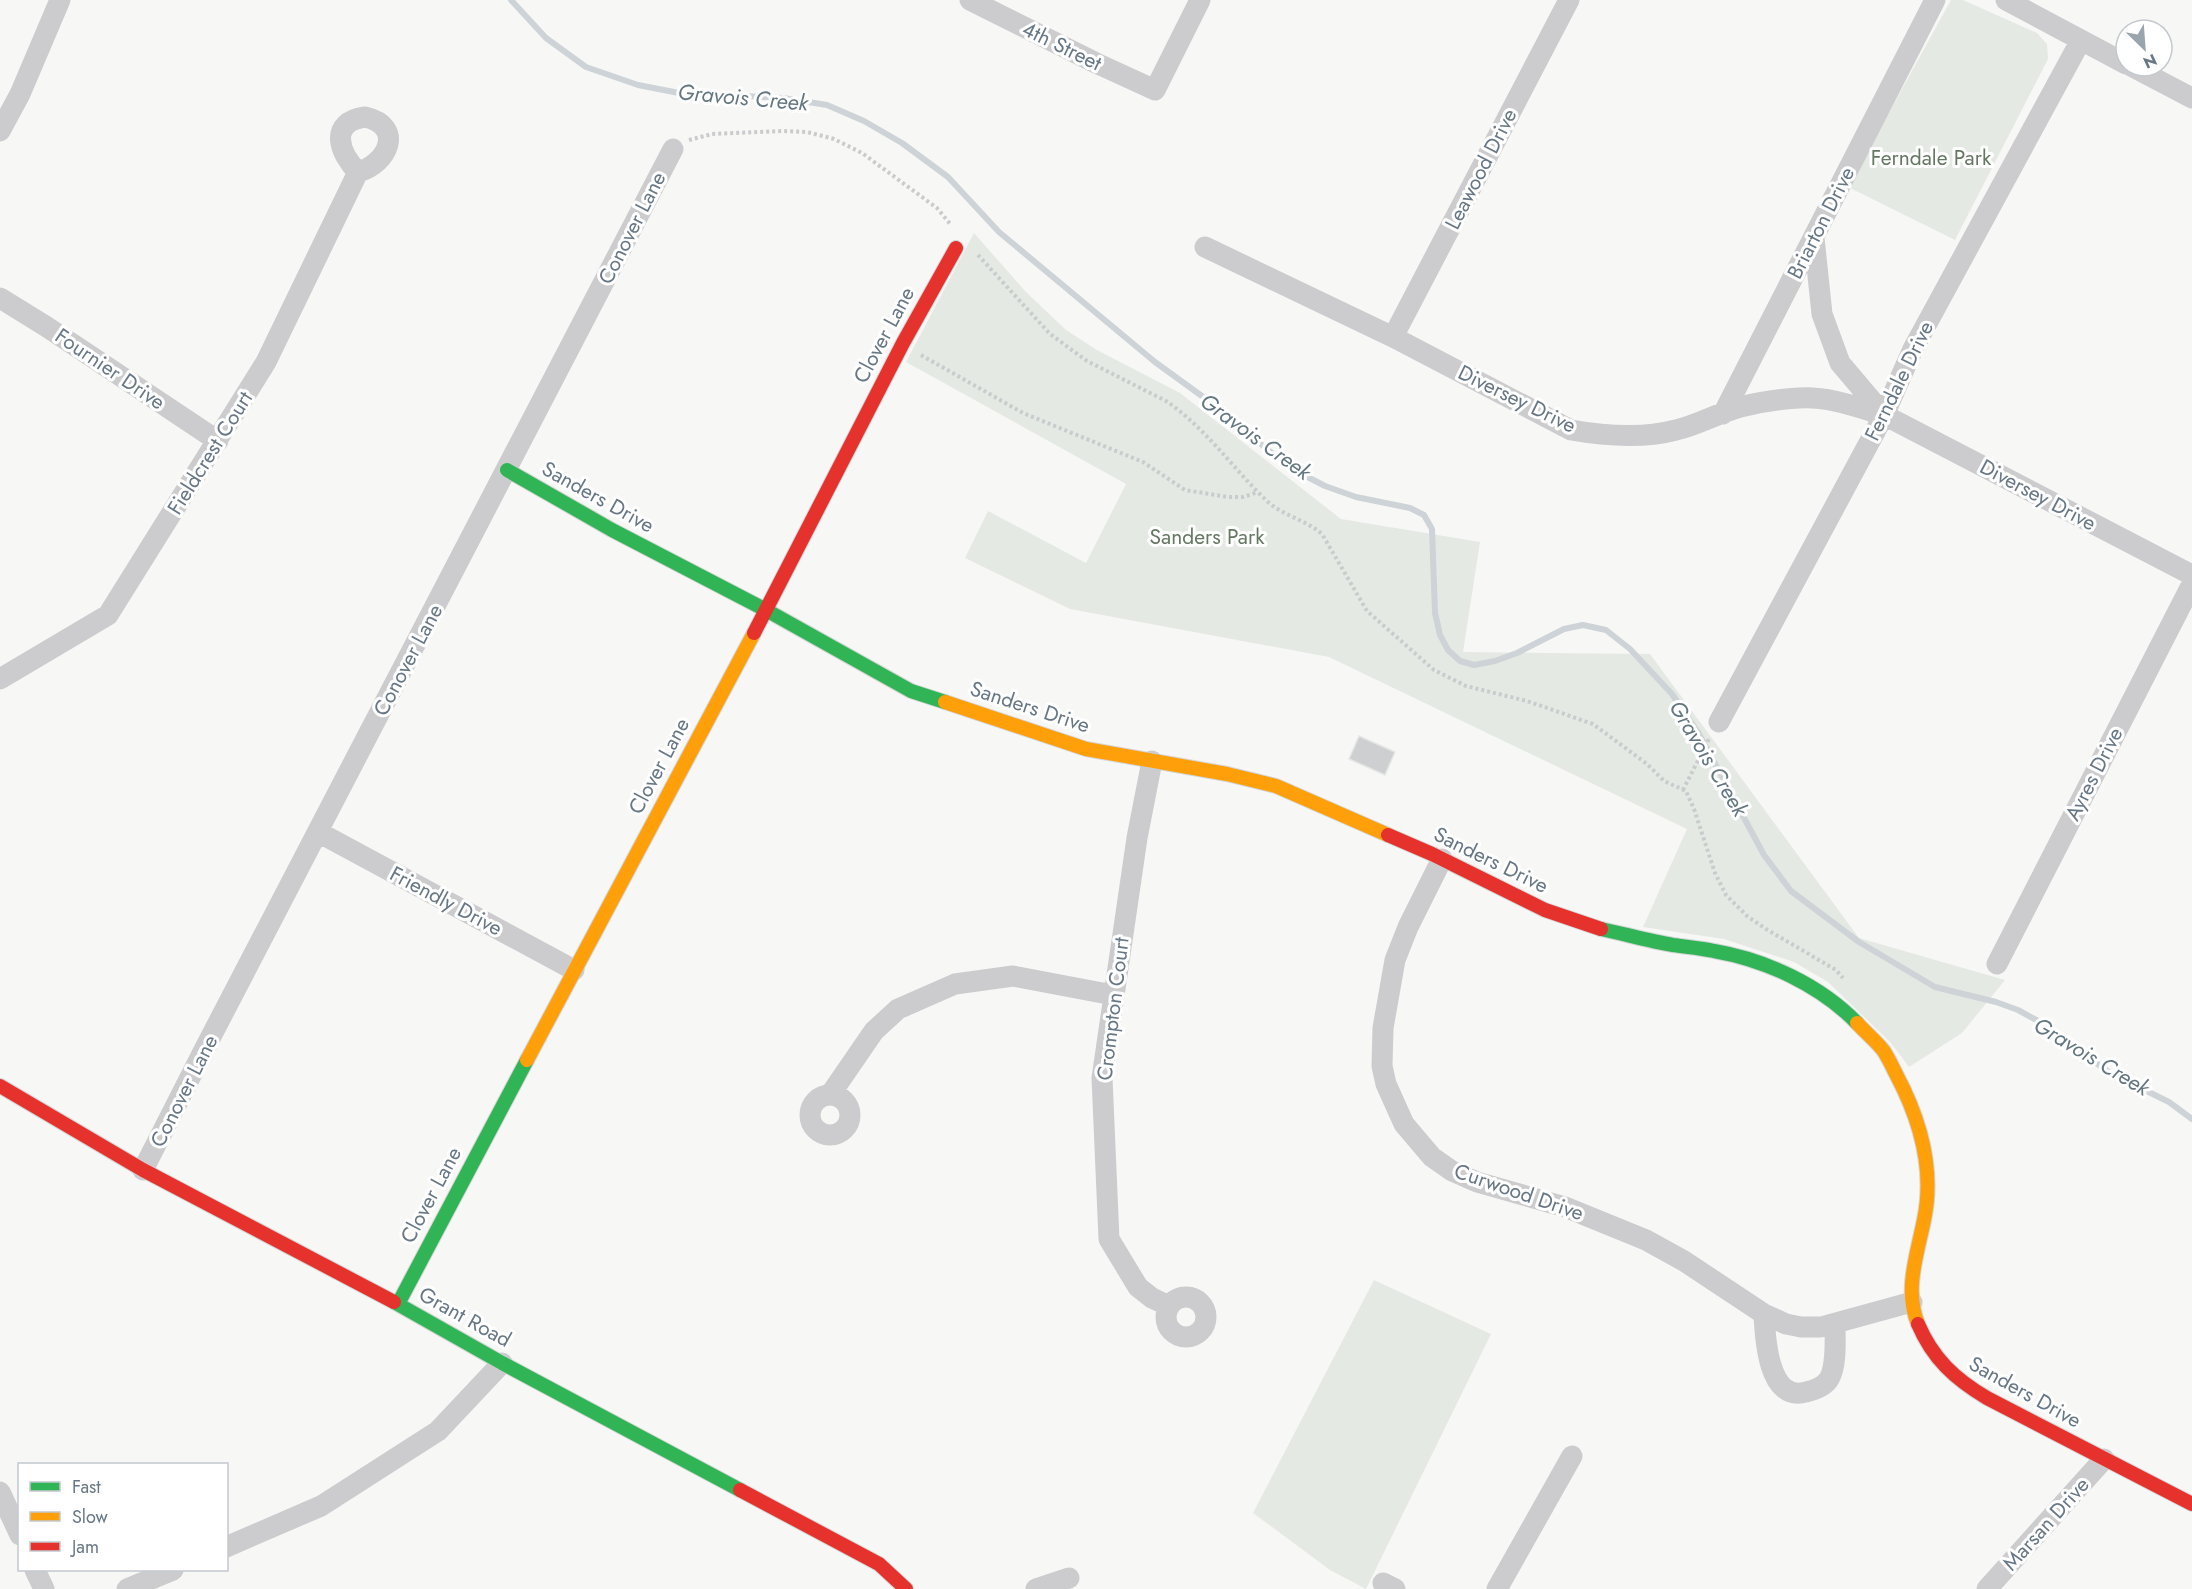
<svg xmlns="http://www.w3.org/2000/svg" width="2192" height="1589" font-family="Jost,sans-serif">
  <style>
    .green { fill: #e5e9e4 }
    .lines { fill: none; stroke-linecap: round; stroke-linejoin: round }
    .stream { stroke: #cdd3d6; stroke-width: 6 }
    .building { fill: #cecfd0; stroke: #e6e6e6; stroke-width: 1.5 }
    .fast-casing { stroke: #d4d5d6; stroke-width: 16 }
    .slow-casing { stroke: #d4d5d6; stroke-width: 16 }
    .jam-casing { stroke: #d4d5d6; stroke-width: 16 }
    .path { stroke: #cacbcc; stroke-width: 4; stroke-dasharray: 3 3; stroke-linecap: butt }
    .street { stroke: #ccccce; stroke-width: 21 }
    .fast { stroke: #30b455; stroke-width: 14 }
    .slow { stroke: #ff9f0a; stroke-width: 14 }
    .jam { stroke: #e5322d; stroke-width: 14 }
    .labels { text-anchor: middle; stroke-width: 6; stroke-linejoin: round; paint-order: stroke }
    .street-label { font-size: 21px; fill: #687785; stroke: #fff }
    .park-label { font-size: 21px; fill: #667763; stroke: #fff }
    .water-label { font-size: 22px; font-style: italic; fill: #647780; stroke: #fff }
  </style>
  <rect width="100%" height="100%" fill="#f7f7f6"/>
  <path class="green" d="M1951,0H1963L2037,33L2047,44L2048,59L1955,240L1848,187Z
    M974,233L1025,291L1066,330L1097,350L1180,393L1341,519L1480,542L1463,652L1650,654L1859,938L2005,980L1962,1033L1909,1067L1891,1043L1828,982L1794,962L1724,939L1643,927L1687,829L1329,657L1070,609L965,558L988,511L1086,563L1126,484L906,362Z
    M1374,1280L1491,1334L1366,1589L1330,1570L1253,1513Z"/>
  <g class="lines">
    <path class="stream" d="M511,0L546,38L586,67L638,85L679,93L783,98L827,105L864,121L902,143L948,177L999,232L1155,362L1217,407L1268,450L1298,472L1325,486L1356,497L1410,508L1424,515L1432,529L1435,613L1440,635L1448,650L1460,661L1474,665L1495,661L1517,653L1564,629L1583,625L1606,630L1630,649L1672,694L1699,734L1764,855L1791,891L1859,942L1935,987L1996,1002L2018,1010L2038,1021L2110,1073L2169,1102L2192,1119"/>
  </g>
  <path class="building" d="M1359,736L1395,752L1385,775L1349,759Z"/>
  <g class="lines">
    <g class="fast-casing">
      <path id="fast" d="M507,470L612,530L766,610L911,691L945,702
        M1601,929C1625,934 1649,941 1673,945C1687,947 1701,948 1714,951C1766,960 1820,985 1857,1023
        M394,1302L502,1363L740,1490
        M398,1304L527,1060"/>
    </g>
    <g class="slow-casing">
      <path id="slow" d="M945,702L1086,749L1227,774L1276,786L1388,835
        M1857,1023C1865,1032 1875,1040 1883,1050C1888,1057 1892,1066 1896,1074C1920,1119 1935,1168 1924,1220C1917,1255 1904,1290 1918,1324
        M527,1060L754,633"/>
    </g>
    <g class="jam-casing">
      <path id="jam" d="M754,633L903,343L956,248
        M1388,835L1432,854L1545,910L1601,929
        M0,1086L143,1170L394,1302
        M1918,1324C1933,1359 1955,1379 1987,1398L2192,1504
        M740,1490L879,1564L906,1589"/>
    </g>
    <path class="path" d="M689,140L712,134L782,131L807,132L834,139L862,153L937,208L951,225
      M978,255L1050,334L1087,361L1166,401C1206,428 1233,469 1268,502C1284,516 1306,520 1322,534L1367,611L1434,670L1466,686L1527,701L1593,724L1647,764L1664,781L1686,791L1694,809L1715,873L1726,895L1747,916L1766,929L1836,970L1843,978
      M921,355L1023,413L1143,462L1185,490L1228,497H1243L1258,492
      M1683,790L1710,737"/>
    <path class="street" d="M970,0L1096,63L1155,90L1200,0
      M2006,0L2126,64
      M2131,66L2192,98
      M365,117C405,126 388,164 358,172C339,153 328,122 365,117Z
      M0,131L20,94L60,0
      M1814,238L1822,314L1840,363L1884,415
      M1205,247L1393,337L1571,430C1605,436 1642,439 1676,430C1698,425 1718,413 1740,407C1759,402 1780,399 1799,398C1828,396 1857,407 1884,415L2192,575
      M0,298L47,327L218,441
      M1393,337L1569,0
      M1723,414L1935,0
      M0,679L108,615L266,362L358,172
      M1719,722L1884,415L1913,349L2081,40
      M1152,761L1137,838L1102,1078L1109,1239L1138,1287L1152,1298L1169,1306
      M318,832L574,970
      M1442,859L1408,927L1395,960L1383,1028L1382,1066L1386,1084L1404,1124L1432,1157L1452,1171L1477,1182L1565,1207L1646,1240L1684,1261L1764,1314L1786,1324L1801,1327H1821L1912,1302
      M1997,964L2192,584
      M830,1095L874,1031L898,1009L955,984L1013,976L1113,995
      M810 1115a20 20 0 1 1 40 0a20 20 0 1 1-40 0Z
      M143,1170L205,1048L673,149
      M1166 1317a20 20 0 1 1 40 0a20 20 0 1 1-40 0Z
      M1764,1314C1765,1337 1768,1403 1806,1392C1815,1390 1824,1387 1829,1379C1837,1366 1835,1338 1835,1324
      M0,1492L20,1535
      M226,1547L321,1506L438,1431L502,1363
      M35,1570L44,1589
      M1383,1583L1395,1589
      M127,1589L173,1570
      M1036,1589L1069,1578
      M1497,1589L1572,1456
      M1987,1589L2104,1459"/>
    <use href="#fast" class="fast"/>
    <use href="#slow" class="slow"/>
    <use href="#jam" class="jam"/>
  </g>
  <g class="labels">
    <g class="street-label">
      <text transform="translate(1062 46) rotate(26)" y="7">4th Street</text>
      <text transform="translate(1481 169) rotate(-63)" y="7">Leawood Drive</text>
      <text transform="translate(1821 223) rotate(-63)" y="7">Briarton Drive</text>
      <text transform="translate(632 228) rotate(-63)" y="7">Conover Lane</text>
      <text transform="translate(884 335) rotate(-62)" y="7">Clover Lane</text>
      <text transform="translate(110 369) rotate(34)" y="7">Fournier Drive</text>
      <text transform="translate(1899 381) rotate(-64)" y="7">Ferndale Drive</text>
      <text transform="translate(1517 399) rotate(26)" y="7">Diversey Drive</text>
      <text transform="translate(210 453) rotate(-58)" y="7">Fieldcrest Court</text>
      <text transform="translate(2038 495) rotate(28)" y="7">Diversey Drive</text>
      <text transform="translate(598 497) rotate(29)" y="7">Sanders Drive</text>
      <text transform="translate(408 660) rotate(-62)" y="7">Conover Lane</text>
      <text transform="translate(1030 707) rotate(18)" y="7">Sanders Drive</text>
      <text transform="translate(659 766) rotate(-62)" y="7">Clover Lane</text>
      <text transform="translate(2094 774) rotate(-63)" y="7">Ayres Drive</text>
      <text transform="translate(1491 860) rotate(26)" y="7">Sanders Drive</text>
      <text transform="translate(446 901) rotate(28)" y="7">Friendly Drive</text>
      <text transform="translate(1113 1009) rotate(-83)" y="7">Crompton Court</text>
      <text transform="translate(184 1091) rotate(-63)" y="7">Conover Lane</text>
      <text transform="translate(1519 1192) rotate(19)" y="7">Curwood Drive</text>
      <text transform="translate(431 1195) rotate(-62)" y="7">Clover Lane</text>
      <text transform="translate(465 1317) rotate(29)" y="7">Grant Road</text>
      <text transform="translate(2025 1392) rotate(29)" y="7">Sanders Drive</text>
      <text transform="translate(2046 1524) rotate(-48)" y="7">Marsan Drive</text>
    </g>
    <g class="park-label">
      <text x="1931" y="165">Ferndale Park</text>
      <text x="1207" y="544">Sanders Park</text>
    </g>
    <g class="water-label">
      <text transform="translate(743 97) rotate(5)" y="8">Gravois Creek</text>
      <text transform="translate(1256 436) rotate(36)" y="8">Gravois Creek</text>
      <text transform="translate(1709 758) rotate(59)" y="8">Gravois Creek</text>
      <text transform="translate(2092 1056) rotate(31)" y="8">Gravois Creek</text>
    </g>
  </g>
  <rect x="18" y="1463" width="210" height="108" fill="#ffffff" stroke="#c3c9ce" stroke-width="1.5"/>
  <rect x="30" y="1482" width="30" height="9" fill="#30b455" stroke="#c3c9ce" stroke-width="1.5"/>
  <text x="72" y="1493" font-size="18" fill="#687785">Fast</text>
  <rect x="30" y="1512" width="30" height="9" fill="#ff9f0a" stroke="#c3c9ce" stroke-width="1.5"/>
  <text x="72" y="1523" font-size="18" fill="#687785">Slow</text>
  <rect x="30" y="1542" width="30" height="9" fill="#e5322d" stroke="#c3c9ce" stroke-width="1.5"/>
  <text x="72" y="1553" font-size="18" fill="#687785">Jam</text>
  <g transform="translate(2144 48) rotate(155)"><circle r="28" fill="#ffffff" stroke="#c3c9ce" stroke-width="1.5"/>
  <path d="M0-4.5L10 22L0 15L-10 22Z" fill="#9aa4ad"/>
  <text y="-9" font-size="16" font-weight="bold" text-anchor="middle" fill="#687785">N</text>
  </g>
</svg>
